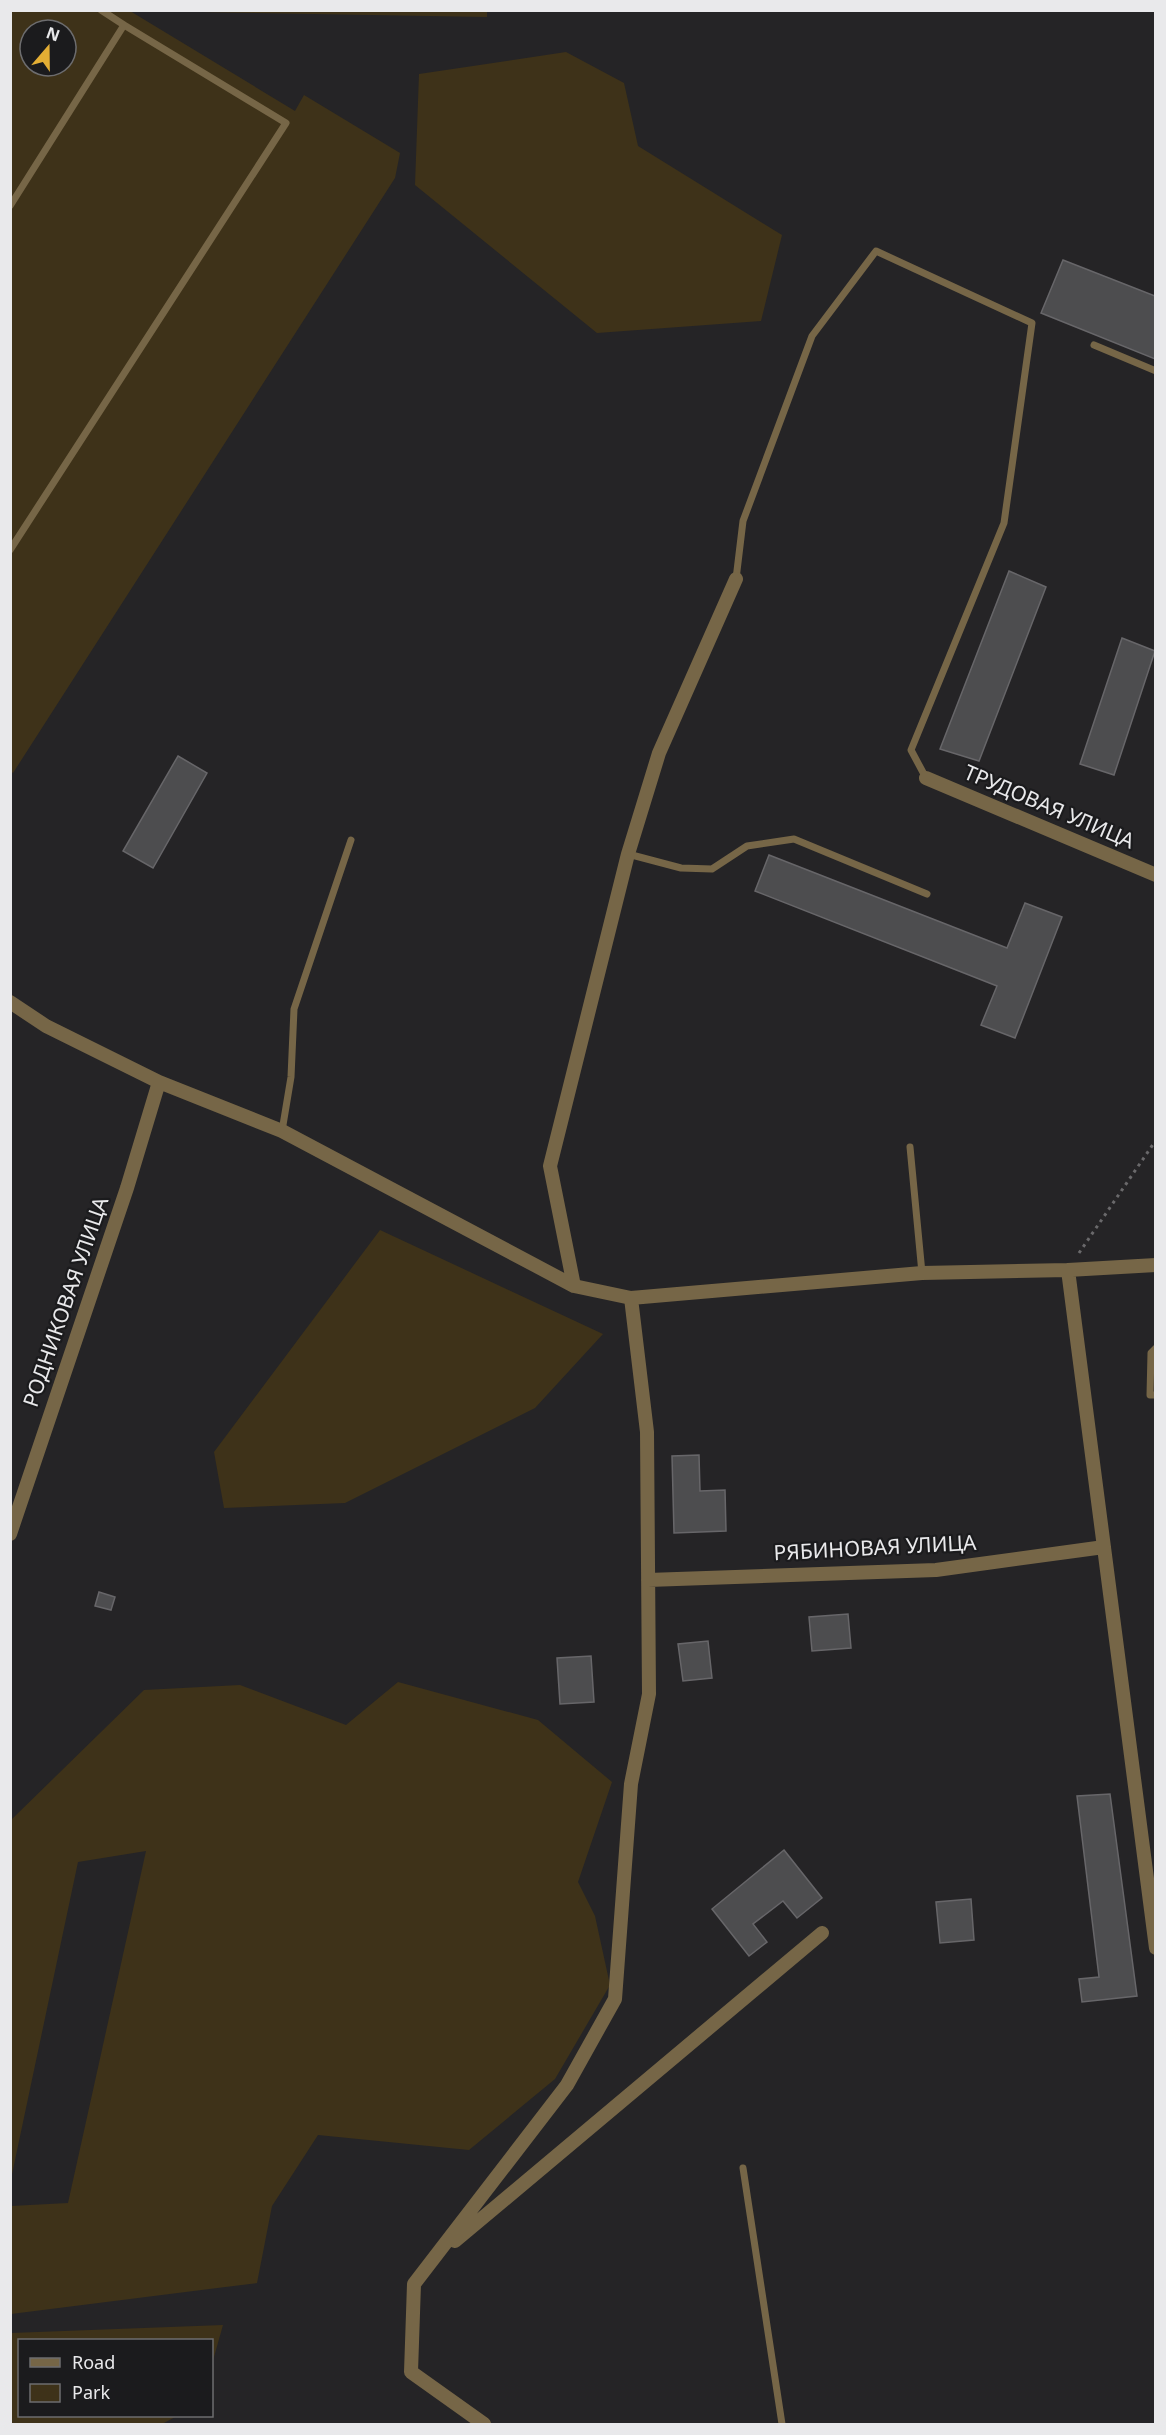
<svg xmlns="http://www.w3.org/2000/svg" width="1166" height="2435" font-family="'Noto Sans',sans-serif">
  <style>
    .green { fill: #3e3219; fill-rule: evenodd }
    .building { fill: #4d4d4f; stroke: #676669; stroke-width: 1.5 }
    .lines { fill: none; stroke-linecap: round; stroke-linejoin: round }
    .path { stroke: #6a696b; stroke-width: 3; stroke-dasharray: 3 4.5; stroke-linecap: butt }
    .service { stroke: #766647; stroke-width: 7 }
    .minor { stroke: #766647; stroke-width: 14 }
    .labels { text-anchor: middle; stroke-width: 4.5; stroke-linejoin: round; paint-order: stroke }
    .street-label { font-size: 21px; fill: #e9e9eb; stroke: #1b1b1d }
  </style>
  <rect width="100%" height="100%" fill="#252426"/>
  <path class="green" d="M10,11H130L295,111L304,95L400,153L395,178L13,773L10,771ZM30,30H66V66H30Z
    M146,11L487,10V17Z
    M566,52L624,83L638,146L782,235L761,321L597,333L415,185L419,74Z
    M380,1230L603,1334L535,1408L345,1503L224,1508L214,1452Z
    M398,1682L538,1720L612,1782L578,1882L595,1916L610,1985L555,2079L469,2150L318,2135L272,2206L257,2283L11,2314V2206L68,2203L146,1851L78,1862L11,2179V1820L144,1690L240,1685L346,1725Z
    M223,2325L212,2364V2340H20V2416H177L162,2424H11V2333Z"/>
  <path class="building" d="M1063,260L1155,296V359L1041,313Z
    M1009,571L1046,587L979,761L940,749Z
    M1122,638L1155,651L1114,775L1080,764Z
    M178,756L207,773L153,868L123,851Z
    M769,855L1007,948L1025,903L1062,917L1015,1038L981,1025L997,986L755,891Z
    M699,1455L700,1491L725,1490L726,1531L674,1533L672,1456Z
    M99,1592L115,1597L111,1610L95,1606Z
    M848,1614L851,1648L812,1651L809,1617Z
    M708,1641L712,1678L683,1681L678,1644Z
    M591,1656L594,1702L560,1704L557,1658Z
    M1110,1794L1137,1996L1082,2002L1079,1979L1099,1977L1077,1796Z
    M784,1850L822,1898L797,1918L783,1901L753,1924L767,1942L749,1956L712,1909Z
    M971,1899L974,1940L940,1943L936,1902Z"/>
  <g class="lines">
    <path class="path" d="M1079,1253L1156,1140"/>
    <path class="service" d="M101,10L124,25
      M10,206L124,25L286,123L10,550
      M1094,345L1156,371
      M736,579L743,521L812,336L876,251L1032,323L1004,523L911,750L926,778
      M628,854L681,868L712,869L747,846L794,839L927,894
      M282,1131L291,1077L294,1009L351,840
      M910,1147L922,1273
      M1156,1348L1151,1353L1150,1395H1156
      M743,2168L782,2424"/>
    <path class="minor" d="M926,778L1156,875
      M10,1002L46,1026L159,1082L282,1131L574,1286L631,1298L922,1273L1068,1270L1156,1265
      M1068,1270L1156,1948
      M574,1286L550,1166L628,854L659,753L736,579
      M10,1534L127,1188L159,1082
      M648,1580L936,1570L1104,1547
      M455,2241L822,1933
      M484,2424L411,2372L414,2284L567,2085L615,1999L631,1784L649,1694L647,1432L631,1298"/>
  </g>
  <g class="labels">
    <g class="street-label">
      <text transform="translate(1049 807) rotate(23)" y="7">ТРУДОВАЯ УЛИЦА</text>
      <text transform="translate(66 1302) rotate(-71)" y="7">РОДНИКОВАЯ УЛИЦА</text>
      <text transform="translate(875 1548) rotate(-3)" y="7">РЯБИНОВАЯ УЛИЦА</text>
    </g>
  </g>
  <rect width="1166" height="2435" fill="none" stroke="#e9e9eb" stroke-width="24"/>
  <rect x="18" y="2339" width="195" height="78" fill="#1b1b1d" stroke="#6d6d6f" stroke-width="1.5"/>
  <rect x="30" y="2358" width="30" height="9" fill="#766647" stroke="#6d6d6f" stroke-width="1.5"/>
  <text x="72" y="2369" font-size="18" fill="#e9e9eb">Road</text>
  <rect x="30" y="2384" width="30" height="18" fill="#3e3219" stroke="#6d6d6f" stroke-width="1.5"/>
  <text x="72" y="2399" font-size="18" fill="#e9e9eb">Park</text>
  <g transform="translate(48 48) rotate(20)"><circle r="28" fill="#1b1b1d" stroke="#6d6d6f" stroke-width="1.5"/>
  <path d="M0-4.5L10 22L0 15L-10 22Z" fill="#e3ae34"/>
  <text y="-9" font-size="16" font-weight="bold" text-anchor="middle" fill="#e9e9eb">N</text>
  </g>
</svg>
